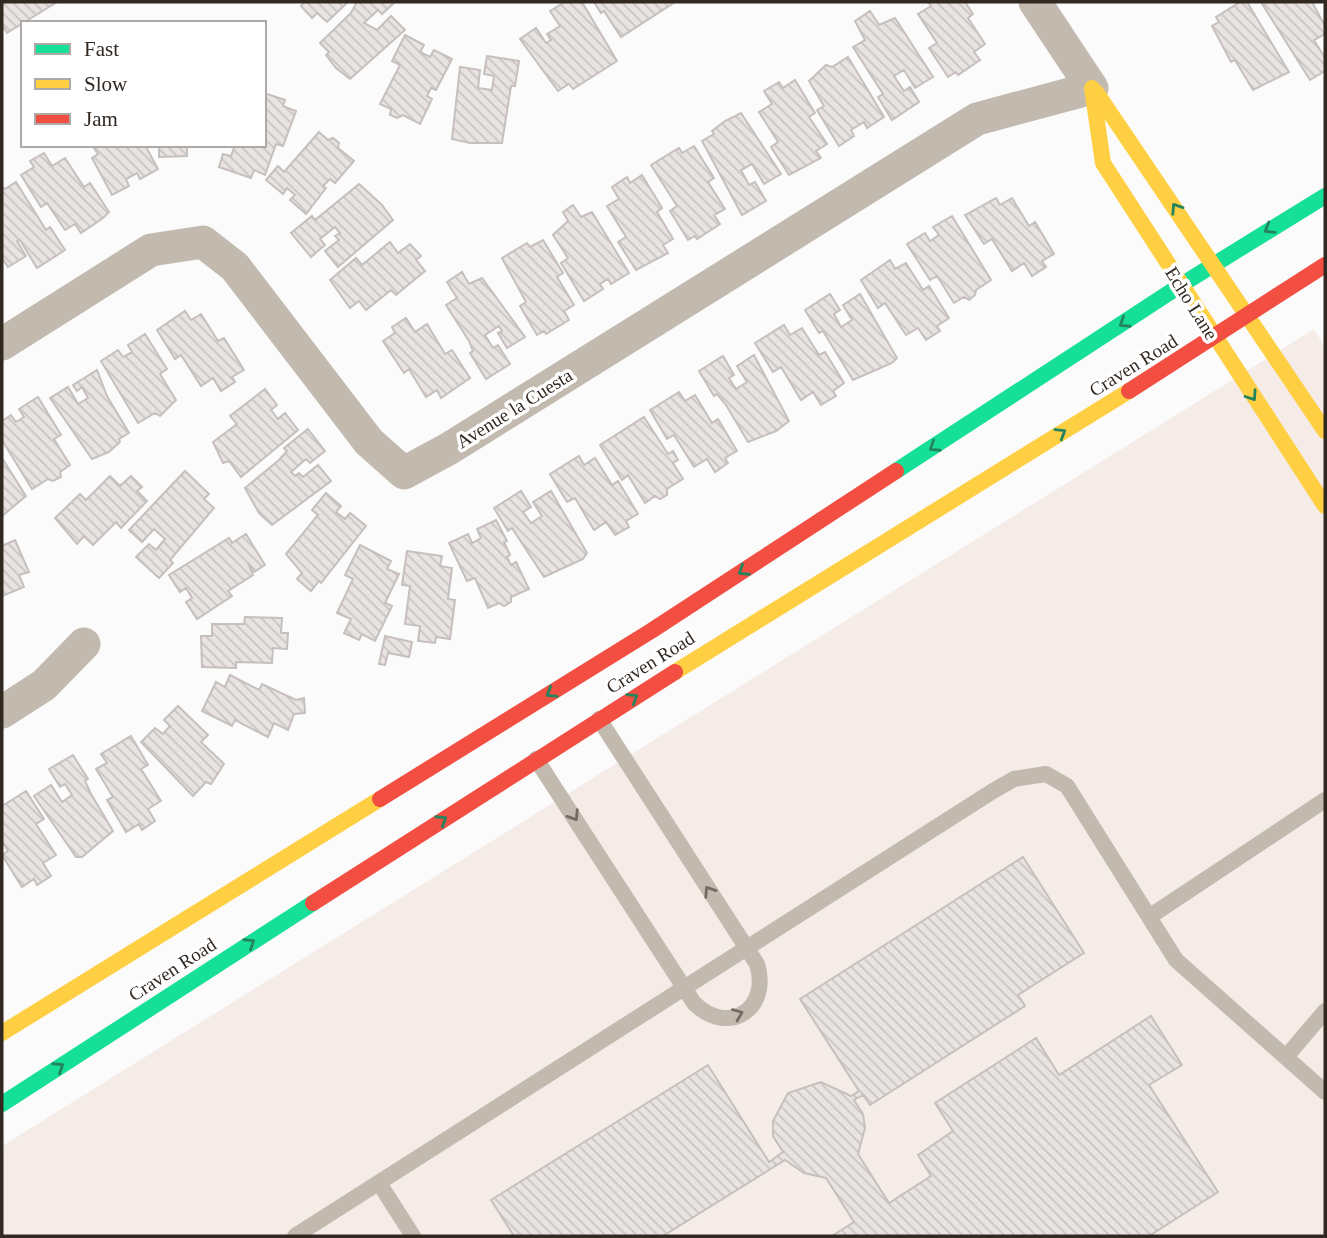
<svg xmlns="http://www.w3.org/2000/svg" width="1327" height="1238" font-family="Georgia,serif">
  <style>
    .built { fill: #f5ece8 }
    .building { fill: url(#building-back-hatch); stroke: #c5c0bd; stroke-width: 2 }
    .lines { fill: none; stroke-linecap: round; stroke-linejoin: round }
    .lane { stroke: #c3baaf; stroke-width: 16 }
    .street { stroke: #c3baaf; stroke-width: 33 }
    .fast { stroke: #16e098; stroke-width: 16 }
    .slow { stroke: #ffcf43; stroke-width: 16 }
    .jam { stroke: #f24e42; stroke-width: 16 }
    .oneway { stroke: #24845d }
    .oneway2 { stroke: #736a61 }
    .labels { text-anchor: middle; stroke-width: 7; stroke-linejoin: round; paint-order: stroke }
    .street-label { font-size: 19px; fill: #322822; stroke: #fff }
  </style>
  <defs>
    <pattern id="building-back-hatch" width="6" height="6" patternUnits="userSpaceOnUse" patternTransform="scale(1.75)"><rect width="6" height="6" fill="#e9e4e1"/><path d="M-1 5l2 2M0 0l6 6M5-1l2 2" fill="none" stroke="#c8c4c1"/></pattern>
  </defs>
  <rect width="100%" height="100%" fill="#fbfbfb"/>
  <path class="built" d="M1314,329L1325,347V1236H2V1146Z"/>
  <path class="building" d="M2,2H57L7,33L2,25Z
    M304,2H348L327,22L317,13L312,18L301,6Z
    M357,2H395L382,14L378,10L364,23L377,30L391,16L405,30L350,79L336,68L326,55L329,52L320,43L351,13Z
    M565,2H582L617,61L573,89L569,84L558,91L520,39L536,28L546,43L551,40L547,34L560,26L550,11Z
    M594,2H675L621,37L604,11L601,13Z
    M928,2H965L973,14L968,18L985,44L974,52L980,60L958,75L956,72L948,77L929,48L937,43L918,14L931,6Z
    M1240,2H1247L1289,72L1253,90L1235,60L1231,62L1212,26L1219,22L1216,17Z
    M1261,2H1312L1325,26V34L1314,40L1325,58V71L1310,80Z
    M870,11L879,25L895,18L933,77L915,88L904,70L894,76L904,91L910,87L919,102L892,120L878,97L883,94L853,47L865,40L855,21Z
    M405,35L424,45L420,52L430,57L434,50L452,59L436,90L431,88L427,96L432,99L420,124L403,115L397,118L390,115L391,109L380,104L400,65L392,61Z
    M487,56L519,61L515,86H511L502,143H470L452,139L460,67L480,70L478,88L492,90L494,76L484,74Z
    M848,57L884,117L867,128L864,122L851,130L854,136L839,146L817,110L824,106L809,81L826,65L832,67Z
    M795,80L815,113L809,117L827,144L816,151L821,158L789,175L771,147L778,142L759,112L772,104L764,91L779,82L783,88Z
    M264,93L285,100L283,106L296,111L283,146L276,144L265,175L254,170L251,178L219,167L223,154L231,156L235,145H264Z
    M741,113L781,174L764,184L752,164L741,170L749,185L755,182L766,201L742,215L702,141L714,134L712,131L725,121Z
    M319,132L328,140L333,138L339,143L338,148L354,161L335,183L330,179L323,186L326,188L306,214L290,200L295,195L287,188L283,194L266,180L278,166L284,172Z
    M92,145H145L158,169L140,179L137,173L126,179L129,186L112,195L92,158L98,154Z
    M159,145H187V156L159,157Z
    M694,146L714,178L708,182L725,209L714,215L720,224L697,239L695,236L688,240L670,211L677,206L651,165L679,148L682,153Z
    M44,153L52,166L65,158L84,187L90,183L109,212L103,218L81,233L75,224L65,230L47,203L41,207L21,175L34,167L30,161Z
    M642,175L662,208L657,212L673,239L663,245L668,253L636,270L618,242L626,237L607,206L619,199L612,187L627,177L630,183Z
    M16,182L46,230L50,227L65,250L37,268L20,240L17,241L26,256L8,267L2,258V187L5,189Z
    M359,184L382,205L393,220L338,267L325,251L339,240L335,236L340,233L335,227L320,239L325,245L311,257L291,233L312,216L315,220Z
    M996,198L1000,205L1012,198L1029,226L1035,222L1054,254L1042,261L1046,267L1032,276L1024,263L1012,271L992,239L984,244L965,215Z
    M573,205L581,217L592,212L629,273L611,284L608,279L600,284L603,289L584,301L561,263L568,258L553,235L568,221L563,212Z
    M952,216L991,280L976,290L975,295L969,300L964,297L954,303L937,276L930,280L907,244L925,233L930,241L939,235L933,227Z
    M543,240L563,273L557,277L574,305L564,311L569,320L546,334L544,331L537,335L520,306L526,302L502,258L527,243L530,247Z
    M390,242L398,253L410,244L421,256L416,260L425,271L396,295L391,290L366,310L359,301L350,308L330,280L356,258L362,265Z
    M890,260L895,269L906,263L923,290L929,286L949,318L937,326L940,331L926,340L918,328L906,335L885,303L878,308L861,280Z
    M462,272L469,284L482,278L525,337L507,348L498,333L502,331L499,326L485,335L493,348L498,345L510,364L486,379L470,353L473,351L469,341L446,305L457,298L447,282Z
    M830,294L840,310L834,314L841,327L852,320L843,305L860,294L897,358L892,363L853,380L823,331L819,333L805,310Z
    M185,311L191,320L201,314L218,341L224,338L244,370L232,377L235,382L221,391L213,378L201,386L181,355L175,359L157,330Z
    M406,318L415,332L427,324L445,354L452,350L470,378L441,398L437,390L426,397L409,369L404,373L383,341L395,333L392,327Z
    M784,325L790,335L802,328L819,355L825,352L844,383L833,391L836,396L821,405L813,392L801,400L781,367L773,372L755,343Z
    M145,334L167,369L160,374L176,400L160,416L155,413L138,423L101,361L118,350L123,357L132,352L128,345Z
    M754,355L789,421L776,431L748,442L726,405L717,394L714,396L699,371L723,356L734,375L729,378L736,389L747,382L737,366Z
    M97,370L107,396L129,433L119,439L120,442L109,452L92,459L50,398L68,387L78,404L88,398L82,387L77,391L73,385Z
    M265,389L277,405L271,410L278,419L285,413L298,430L241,477L229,461L223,463L213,442L237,424L230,416Z
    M679,392L685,401L695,395L712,423L718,419L737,451L725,458L728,463L715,472L707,459L694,467L674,435L667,439L650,410Z
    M38,397L61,435L54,439L70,465L60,472L61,477L53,481L48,479L32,489L2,440V421L11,415L16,422L24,417L19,409Z
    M644,417L668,454L673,451L678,460L673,463L683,479L667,489V495L660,499L655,496L645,503L628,475L622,480L600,445Z
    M308,429L325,451L310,463L306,459L291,472L295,476L299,473L303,477L318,465L331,481L272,525L259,513L245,488L279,460L287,451L284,448Z
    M579,456L584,465L595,458L612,485L618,481L638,514L626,521L629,527L615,535L606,522L594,530L575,498L567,502L550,474Z
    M2,458L26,496L2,516Z
    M185,471L209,494L204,499L214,508L170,560L173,563L159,578L136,557L149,544L156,550L165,539L154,529L142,542L129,530Z
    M110,476L120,486L131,476L142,487L137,491L147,501L121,528L116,522L93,545L84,536L77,544L55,518L80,494L86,500Z
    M521,491L531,507L523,512L531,523L542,516L533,502L551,491L587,553L583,559L544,577L512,528L508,531L494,508Z
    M326,493L341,506L336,512L345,519L350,513L366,526L321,583L319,581L311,591L297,579L302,573L286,554L318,515L312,510Z
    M496,520L507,541L504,542L510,555L507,557L511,565L516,562L529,589L511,597V602L504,606L499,603L488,608L475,578L467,581L449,543L468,534L472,543L481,538L477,529Z
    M246,534L265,565L254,572L248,563L253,575L228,591L232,596L197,619L186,602L192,598L186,588L180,592L169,575L229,538L232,543Z
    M15,540L29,572L19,575L24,587L2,596V546Z
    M360,545L391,561L387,569L399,574L385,603L392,606L375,641L362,634L359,640L344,633L351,619L337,613L353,579L345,575Z
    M407,551L442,556L440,566L452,568L448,599L455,600L450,639L436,637L435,643L418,641L420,626L405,624L410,586L402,585Z
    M245,617L282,618L281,633H288L287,649L273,648L272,663L236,662V668L202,667L201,636H212V624H244Z
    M385,636L412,642L409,657L388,653L385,665L379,664Z
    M230,675L259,690L262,684L296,700L304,698L305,713L294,714L288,730L274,723L268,737L235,720L232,726L202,711L216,682L225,687Z
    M178,706L208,735L201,742L224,764L211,784L206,782L193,796L141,742L155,728L163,734L170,726L164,720Z
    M131,736L148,765L141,769L161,801L148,809L155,821L142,830L139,824L126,832L107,800L113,797L96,769L107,763L101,754Z
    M73,755L88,779L85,781L91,794L113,831L82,857H76L34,796L51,785L62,802L72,795L65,784L60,787L49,769Z
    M26,791L44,819L36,824L56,855L43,863L51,876L37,885L34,879L22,887L2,855L8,851L2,841V806Z
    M1023,857L1084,953L1018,995L1025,1006L870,1105L863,1095L854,1100L863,1114L865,1128L858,1154L889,1203L931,1176L918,1155L953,1131L935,1103L1036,1038L1059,1075L1151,1016L1182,1065L1149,1085L1218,1192L1149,1236H832L854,1222L826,1178L804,1173L785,1160L663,1236H514L491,1200L708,1065L769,1162L783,1152L773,1136V1121L788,1093L821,1082L851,1096L859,1091L800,999Z"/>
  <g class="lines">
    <path class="lane" d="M536,759L694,1003C728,1037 771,1009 757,964L599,719
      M1149,917L1325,800
      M1286,1057L1325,1011
      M379,1183L413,1236
      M295,1236L993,791L1014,779L1046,774L1067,786L1176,960L1325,1092"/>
    <path class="street" d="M2,344L151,250L203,242L235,267L369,442L404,473L450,448L977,119L1092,88L1035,2
      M2,712L44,685L84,644"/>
    <path class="fast" d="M896,471L1181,285L1325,196
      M2,1104L313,903"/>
    <path class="slow" d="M1092,88L1103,163L1325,506
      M1096,92L1325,431
      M675,672L1129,391
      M2,1033L380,799"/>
    <path class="jam" d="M1129,391L1325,265
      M380,799L651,631L896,471
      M313,903L675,672"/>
  </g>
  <defs><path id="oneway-chevron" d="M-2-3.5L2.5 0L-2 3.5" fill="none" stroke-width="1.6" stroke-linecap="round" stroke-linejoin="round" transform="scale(1.75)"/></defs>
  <g class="oneway">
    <use href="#oneway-chevron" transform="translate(1176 208) rotate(-123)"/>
    <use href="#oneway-chevron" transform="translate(1269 229) rotate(149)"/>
    <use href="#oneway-chevron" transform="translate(1124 323) rotate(147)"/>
    <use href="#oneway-chevron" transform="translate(1252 396) rotate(56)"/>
    <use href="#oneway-chevron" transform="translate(1061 433) rotate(-32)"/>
    <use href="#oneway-chevron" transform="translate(934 447) rotate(147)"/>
    <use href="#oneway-chevron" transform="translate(743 571) rotate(147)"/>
    <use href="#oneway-chevron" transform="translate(551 693) rotate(148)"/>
    <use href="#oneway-chevron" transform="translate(633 698) rotate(-32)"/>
    <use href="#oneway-chevron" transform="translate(442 820) rotate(-33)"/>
    <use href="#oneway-chevron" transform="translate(250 943) rotate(-33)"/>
    <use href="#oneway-chevron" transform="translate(59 1067) rotate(-33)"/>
  </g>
  <g class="oneway2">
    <use href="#oneway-chevron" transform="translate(574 816) rotate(57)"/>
    <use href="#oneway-chevron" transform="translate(709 891) rotate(-123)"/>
    <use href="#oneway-chevron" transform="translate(738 1014) rotate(-22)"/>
  </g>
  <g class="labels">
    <g class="street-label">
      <text transform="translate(1192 303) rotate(58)" y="7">Echo Lane</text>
      <text transform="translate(1133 365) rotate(-32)" y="7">Craven Road</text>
      <text transform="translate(514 408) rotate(-32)" y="7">Avenue la Cuesta</text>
      <text transform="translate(650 662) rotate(-32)" y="7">Craven Road</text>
      <text transform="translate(172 969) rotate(-33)" y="7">Craven Road</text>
    </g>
  </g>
  <rect width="1327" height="1238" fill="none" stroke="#322822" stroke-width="7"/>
  <rect x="21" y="21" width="245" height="126" fill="#ffffff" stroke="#ada9a7" stroke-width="2"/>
  <rect x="35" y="44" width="35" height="10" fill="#16e098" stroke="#ada9a7" stroke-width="2"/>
  <text x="84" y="56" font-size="21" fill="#322822">Fast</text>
  <rect x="35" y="79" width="35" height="10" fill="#ffcf43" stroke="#ada9a7" stroke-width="2"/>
  <text x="84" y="91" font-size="21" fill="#322822">Slow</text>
  <rect x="35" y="114" width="35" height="10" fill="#f24e42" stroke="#ada9a7" stroke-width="2"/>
  <text x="84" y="126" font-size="21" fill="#322822">Jam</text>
</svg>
